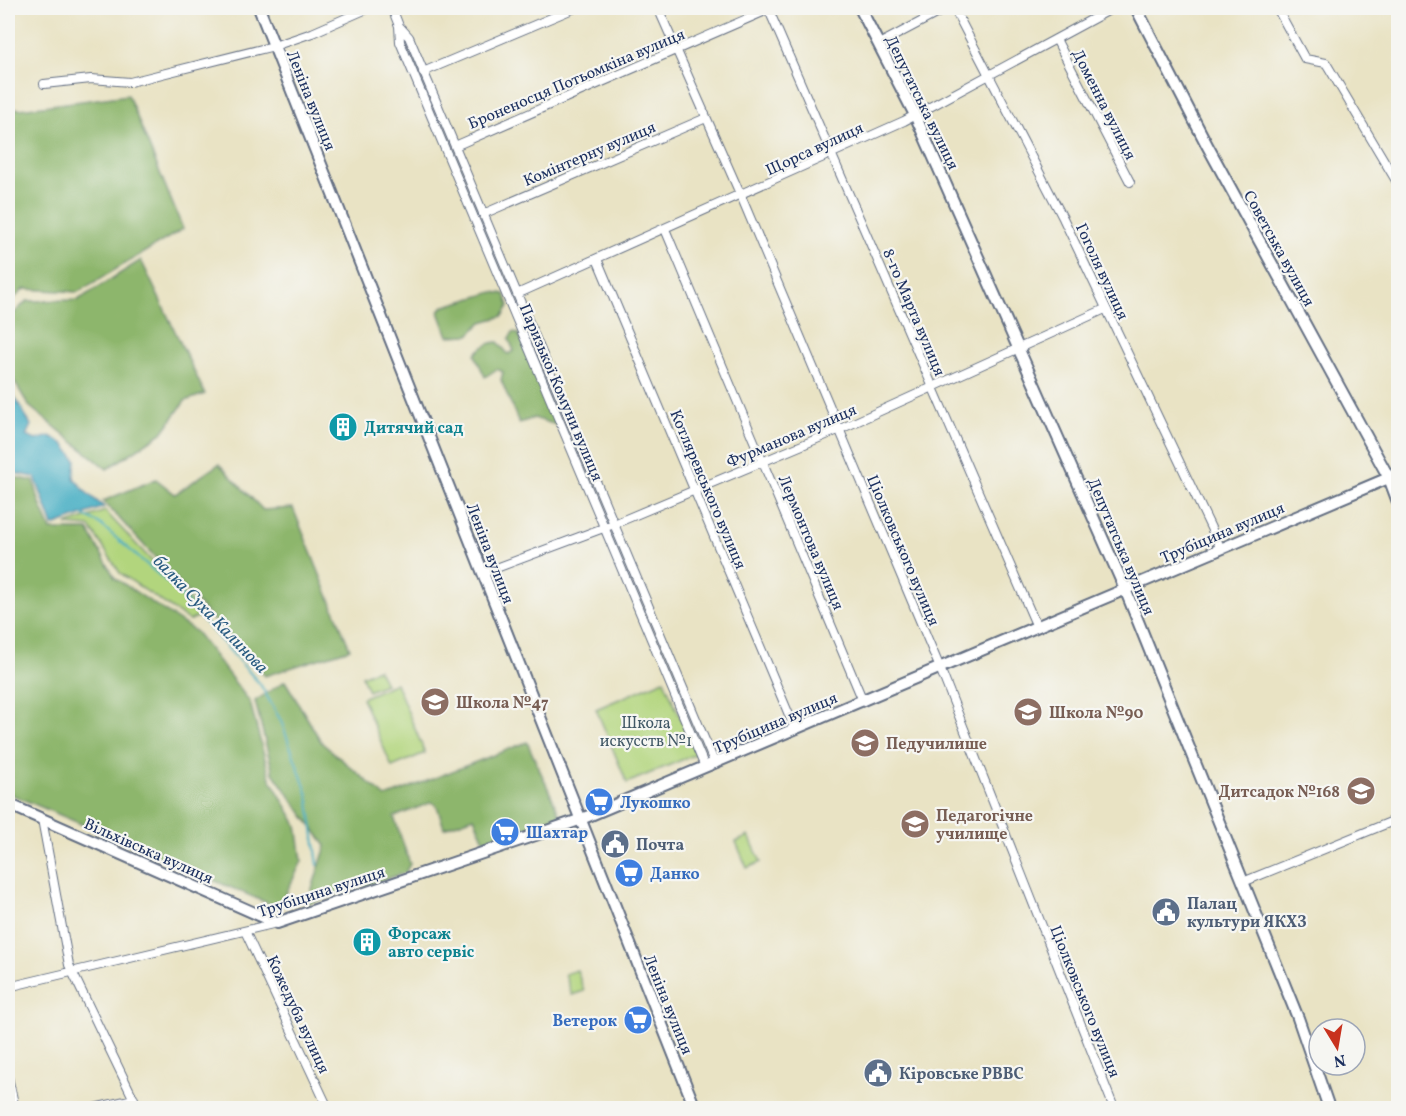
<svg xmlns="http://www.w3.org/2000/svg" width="1406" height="1116" font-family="Vollkorn,serif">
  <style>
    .green { fill: #b2d57d; stroke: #66826e; stroke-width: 1.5 }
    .forest { fill: #8db66c; stroke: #547265; stroke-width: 1.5 }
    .water { fill: #44adc3; stroke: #306e90; stroke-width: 1.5 }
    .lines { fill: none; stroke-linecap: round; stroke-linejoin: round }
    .stream { stroke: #44adc3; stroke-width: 2 }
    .street-casing { stroke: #636e82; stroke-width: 10 }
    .secondary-casing { stroke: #636e82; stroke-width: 14 }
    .street { stroke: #fff; stroke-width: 8 }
    .secondary { stroke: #fff; stroke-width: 10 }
    .labels { text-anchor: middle; stroke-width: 4.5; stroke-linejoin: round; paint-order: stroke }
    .street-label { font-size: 16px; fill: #1b2f5e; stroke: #f6f6f2 }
    .culture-label { font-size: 16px; font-weight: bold; fill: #0d838f; stroke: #f6f6f2; text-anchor: start }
    .education-label { font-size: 16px; font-weight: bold; fill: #785e54; stroke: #f6f6f2; text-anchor: start }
    .park-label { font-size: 16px; fill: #415866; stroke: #f6f6f2 }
    .shop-label { font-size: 16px; font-weight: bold; fill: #366cbe; stroke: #f6f6f2; text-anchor: start }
    .service-label { font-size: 16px; font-weight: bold; fill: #4e5e75; stroke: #f6f6f2; text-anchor: start }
    .water-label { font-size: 18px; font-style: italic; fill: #295b81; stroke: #f6f6f2 }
  </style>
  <rect width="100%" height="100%" fill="#f6f6f2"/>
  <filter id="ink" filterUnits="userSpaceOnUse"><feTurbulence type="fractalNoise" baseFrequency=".0167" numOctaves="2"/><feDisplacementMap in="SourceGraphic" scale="12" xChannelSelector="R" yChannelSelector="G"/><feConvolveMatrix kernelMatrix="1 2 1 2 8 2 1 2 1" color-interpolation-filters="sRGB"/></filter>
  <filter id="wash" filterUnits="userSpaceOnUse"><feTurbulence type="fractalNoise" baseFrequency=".008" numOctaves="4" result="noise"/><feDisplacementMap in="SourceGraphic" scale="24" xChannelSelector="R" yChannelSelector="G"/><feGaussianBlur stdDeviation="1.35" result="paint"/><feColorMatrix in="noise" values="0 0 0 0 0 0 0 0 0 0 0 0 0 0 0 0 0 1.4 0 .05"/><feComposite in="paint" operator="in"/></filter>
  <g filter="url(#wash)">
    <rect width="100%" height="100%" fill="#e9e3c4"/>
    <path class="green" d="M105,511L202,614L190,621L120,573L90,527L66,525Z
      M378,669L385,684L368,691L362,676Z
      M664,680L696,754L627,783L596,709Z
      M396,683L425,753L392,767L362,698Z
      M749,836L761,862L747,868L736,842Z
      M577,970L584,991L572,995L565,974Z"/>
    <path class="forest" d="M128,95L183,229L78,292L24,289L8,304V108L20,109Z
      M141,260L205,394L185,401L162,433L107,469L29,406L8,371V319L27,301L78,300Z
      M493,292L505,294L509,306L503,316L482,322L469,335L448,336L439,312L442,307Z
      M513,332L518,333L558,423L556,425L534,418L519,423L501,380L503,372L497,369L485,377L475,355C479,348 490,342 498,342L508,354L514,351L509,339Z
      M219,464L263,510L293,508L350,649L265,676L103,501L156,479L175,494Z
      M8,476L34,481L39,501L51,530H88L115,578L196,632L250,702L270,778L297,825L302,861L279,908L8,793Z
      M285,681L322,743L386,797L527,742L560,815L558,819L486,845L474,817L444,828L437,806L432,802L394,817L410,864L405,873L307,904L326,846L273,773L255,701Z"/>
    <path class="water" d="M8,385L31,425L26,436L36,440L50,436L64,444L76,460L74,478L87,493L104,507L53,526L35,477L8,472Z"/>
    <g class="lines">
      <path class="stream" d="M83,515L100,524L174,588L260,684L281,721L308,795L318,865"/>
    </g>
  </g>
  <g filter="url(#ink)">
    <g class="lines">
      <g class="street-casing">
        <path id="street" d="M392,8L399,26L409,37L715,764
          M658,8L741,196L940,668L1114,1108
          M768,8L1037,627
          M954,8L1063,218L1221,549
          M1277,8L1305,59L1326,63L1398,184
          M399,26L400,42L705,767
          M1056,39L1130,182
          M879,44L947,8
          M423,72L575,8
          M44,84L91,79L130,82L274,46L312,33L369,8
          M455,146L772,8
          M483,214L706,118
          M665,229L863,701
          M597,259L795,729
          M517,294L904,121L1113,8
          M483,573L614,524L838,430L1105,309
          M42,819L69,965L138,1108
          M1243,882L1398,819
          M245,931L328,1108
          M8,987L277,923
          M8,1077L15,1108
          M94,1108L134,1099"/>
      </g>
      <g class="secondary-casing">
        <path id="secondary" d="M259,8L695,1108
          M860,8L915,115L1125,589L1298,1018L1329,1108
          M1136,8L1207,145L1389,478L1398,502
          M8,804L277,923L579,820L1398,474"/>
      </g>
      <use href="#street" class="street"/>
      <use href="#secondary" class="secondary"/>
    </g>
  </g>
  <defs>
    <g id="building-disc" transform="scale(1.5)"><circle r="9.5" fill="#0f9aa8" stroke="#f6f6f2"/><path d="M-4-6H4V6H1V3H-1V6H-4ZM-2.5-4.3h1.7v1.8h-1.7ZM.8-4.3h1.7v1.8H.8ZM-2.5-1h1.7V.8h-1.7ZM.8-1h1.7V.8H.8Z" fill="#fff"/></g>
    <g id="school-disc" transform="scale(1.5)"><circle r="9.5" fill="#8d6e63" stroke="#f6f6f2"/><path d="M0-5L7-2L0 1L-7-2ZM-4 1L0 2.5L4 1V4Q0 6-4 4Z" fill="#fff"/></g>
    <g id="supermarket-disc" transform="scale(1.5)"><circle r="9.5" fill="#3f7fe0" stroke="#f6f6f2"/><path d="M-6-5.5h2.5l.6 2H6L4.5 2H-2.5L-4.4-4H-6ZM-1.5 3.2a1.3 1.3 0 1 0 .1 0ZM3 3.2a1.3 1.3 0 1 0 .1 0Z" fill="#fff"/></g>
    <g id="university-disc" transform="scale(1.5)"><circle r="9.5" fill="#8d6e63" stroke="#f6f6f2"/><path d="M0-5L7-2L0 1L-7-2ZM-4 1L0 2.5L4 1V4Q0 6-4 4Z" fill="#fff"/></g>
    <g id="civic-disc" transform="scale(1.5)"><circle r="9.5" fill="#5c6f8a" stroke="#f6f6f2"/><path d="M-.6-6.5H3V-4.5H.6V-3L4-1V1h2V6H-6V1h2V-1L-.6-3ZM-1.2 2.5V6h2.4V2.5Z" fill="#fff"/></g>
  </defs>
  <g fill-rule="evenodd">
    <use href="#building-disc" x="343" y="427"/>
    <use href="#school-disc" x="435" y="702"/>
    <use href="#school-disc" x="1028" y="712"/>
    <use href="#school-disc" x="865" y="743"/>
    <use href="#school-disc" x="1361" y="791"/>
    <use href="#supermarket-disc" x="599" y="802"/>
    <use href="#university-disc" x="915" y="824"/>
    <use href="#supermarket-disc" x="505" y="832"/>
    <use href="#civic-disc" x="615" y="844"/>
    <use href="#supermarket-disc" x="629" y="873"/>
    <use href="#civic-disc" x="1166" y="912"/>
    <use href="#building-disc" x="367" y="942"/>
    <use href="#supermarket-disc" x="638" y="1020"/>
    <use href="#civic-disc" x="878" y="1073"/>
  </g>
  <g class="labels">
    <g class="street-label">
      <text transform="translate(576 78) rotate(-23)" y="6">Броненосця Потьомкіна вулиця</text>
      <text transform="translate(312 100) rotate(68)" y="6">Леніна вулиця</text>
      <text transform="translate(923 102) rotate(64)" y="6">Депутатська вулиця</text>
      <text transform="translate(1105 104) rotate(63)" y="6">Доменна вулиця</text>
      <text transform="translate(814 148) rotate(-25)" y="6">Щорса вулиця</text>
      <text transform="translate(589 153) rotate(-23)" y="6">Комінтерну вулиця</text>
      <text transform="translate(1280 248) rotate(61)" y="6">Советська вулиця</text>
      <text transform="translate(1103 271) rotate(65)" y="6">Гоголя вулиця</text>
      <text transform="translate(915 312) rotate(67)" y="6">8-го Марта вулиця</text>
      <text transform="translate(562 392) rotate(67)" y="6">Паризької Комуни вулиця</text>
      <text transform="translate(791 435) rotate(-23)" y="6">Фурманова вулиця</text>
      <text transform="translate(709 489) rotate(67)" y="6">Котляревського вулиця</text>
      <text transform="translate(1222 532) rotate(-23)" y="6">Трубіцина вулиця</text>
      <text transform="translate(812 542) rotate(67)" y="6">Лермонтова вулиця</text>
      <text transform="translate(1122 546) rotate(67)" y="6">Депутатська вулиця</text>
      <text transform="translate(904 550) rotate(67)" y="6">Ціолковського вулиця</text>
      <text transform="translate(491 553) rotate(69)" y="6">Леніна вулиця</text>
      <text transform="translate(775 722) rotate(-23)" y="6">Трубіцина вулиця</text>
      <text transform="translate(149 850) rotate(24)" y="6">Вільхівська вулиця</text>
      <text transform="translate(321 891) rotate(-18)" y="6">Трубіцина вулиця</text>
      <text transform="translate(1086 1001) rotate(68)" y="6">Ціолковського вулиця</text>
      <text transform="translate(669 1004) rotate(68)" y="6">Леніна вулиця</text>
      <text transform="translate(299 1014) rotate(65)" y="6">Кожедуба вулиця</text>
    </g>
    <g class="culture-label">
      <text x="364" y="433">Дитячий сад</text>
      <text x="388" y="939">Форсаж<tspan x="388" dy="18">авто сервіс</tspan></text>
    </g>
    <g class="education-label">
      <text x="456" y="708">Школа №47</text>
      <text x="1049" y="718">Школа №90</text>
      <text x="886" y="749">Педучилише</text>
      <text x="1340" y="797" text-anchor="end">Дитсадок №168</text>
      <text x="936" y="821">Педагогічне<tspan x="936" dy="18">училище</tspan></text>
    </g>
    <g class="park-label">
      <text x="646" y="728">Школа<tspan x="646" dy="18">искусств №1</tspan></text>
    </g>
    <g class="shop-label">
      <text x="620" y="808">Лукошко</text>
      <text x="526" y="838">Шахтар</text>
      <text x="650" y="879">Данко</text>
      <text x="617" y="1026" text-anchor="end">Ветерок</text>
    </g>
    <g class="service-label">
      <text x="636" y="850">Почта</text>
      <text x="1187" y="909">Палац<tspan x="1187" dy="18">культури ЯКХЗ</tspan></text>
      <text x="899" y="1079">Кіровське РВВС</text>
    </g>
    <g class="water-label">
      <text transform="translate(211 614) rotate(46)" y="6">балка Суха Калинова</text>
    </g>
  </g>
  <rect width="1406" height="1116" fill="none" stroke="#f6f6f2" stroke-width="30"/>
  <g transform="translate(1337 1047) rotate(169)"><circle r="28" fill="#f6f6f2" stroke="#9ea6b7" stroke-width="1.5"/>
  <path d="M0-4.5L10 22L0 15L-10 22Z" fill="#c8321e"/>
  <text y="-9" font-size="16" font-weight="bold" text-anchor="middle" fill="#1b2f5e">N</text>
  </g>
</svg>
